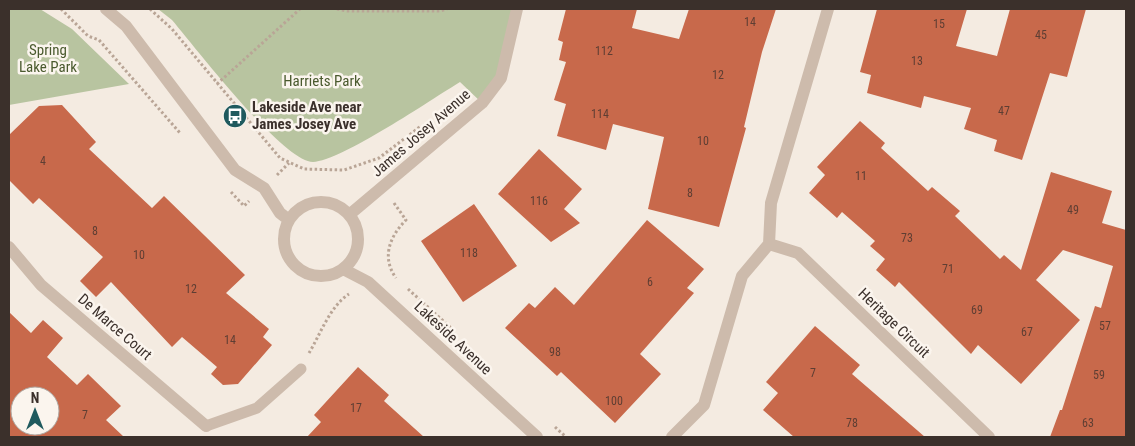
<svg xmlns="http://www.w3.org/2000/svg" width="1135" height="446" font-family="'Roboto Condensed',sans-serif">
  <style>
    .green { fill: #b8c4a0 }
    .building { fill: #c8694b; fill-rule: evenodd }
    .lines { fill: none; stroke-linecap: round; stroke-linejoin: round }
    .path { stroke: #b9a596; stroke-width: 3; stroke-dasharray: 2.5 2.5; stroke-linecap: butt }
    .lane { stroke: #cdbbac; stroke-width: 11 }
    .street { stroke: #cdbbac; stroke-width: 12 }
    .labels { text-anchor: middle; stroke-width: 5; stroke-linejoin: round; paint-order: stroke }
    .number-label { font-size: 12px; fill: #5e3e33 }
    .park-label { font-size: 15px; fill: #4a5a2e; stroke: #fbf5ee }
    .poi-label { font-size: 15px; font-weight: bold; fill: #3b302b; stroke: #fbf5ee; text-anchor: start }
    .street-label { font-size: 15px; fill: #3b302b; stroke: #fbf5ee }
  </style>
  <rect width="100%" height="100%" fill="#f4ebe1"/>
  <path class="green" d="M9,9H40L72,29L129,84L9,105Z
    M158,9H517L501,78L482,103L460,82C432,99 341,161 313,162C283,162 195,47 172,20Z"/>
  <path class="building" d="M566,9H637L632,28L679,39L689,9H776L762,52L744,127L746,128L719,227L648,209L664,137L613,124L606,150L557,136L566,104L554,100L566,62L559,60L563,42L558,40Z
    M877,9H967L956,46L997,56L1010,9H1086L1067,77L1050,73L1022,160L994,151L997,140L964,129L971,108L924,96L921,108L867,93L871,75L860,72Z
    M62,105L96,142L89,149L152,208L164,196L245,275L226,293L269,329L263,337L272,345L238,384L223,385L211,374L217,367L182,337L172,347L111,282L96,297L80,281L103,257L39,198L33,204L9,180V135L39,106Z
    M860,121L885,143L881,148L928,191L932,187L960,211L955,216L1000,259L1004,255L1021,270L1051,172L1112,191L1102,223L1126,230V437H1050L1060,410H1062L1095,306L1101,308L1113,266L1063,250L1036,280L1080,320L1021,384L978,345L971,354L899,282L895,287L876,270L885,259L870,246L875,241L842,212L837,218L809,193L825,175L817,167Z
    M539,149L582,189L564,209L580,223L551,242L498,194Z
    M474,204L517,266L463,302L421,241Z
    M647,220L704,269L687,288L694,293L640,354L661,374L615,423L561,372L557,376L505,328L529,303L535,308L555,287L574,305Z
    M9,312L31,333L43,320L63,338L47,357L77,385L88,374L121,406L106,420L124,437H9ZM20,396H50V426H20Z
    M815,326L860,365L852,374L925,437H794L763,410L778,393L766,382Z
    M358,367L389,395L384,401L424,437H307L321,422L314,415Z"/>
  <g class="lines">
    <path class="path" d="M61,9L88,36L99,40L180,133
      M150,9L172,29L280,158L304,169L344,170L379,158L421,126
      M337,9L346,11H440L447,9
      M217,84L300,9
      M277,175L289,163
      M231,192L244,206L249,201
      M394,203L406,220C390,236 381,257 396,278
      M408,289L451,328
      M309,353C320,335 330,306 349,294
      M555,427L566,437"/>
    <path class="lane" d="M206,426L257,408L301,369"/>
    <path class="street" d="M106,9L126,26L235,170L264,188L280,213L289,220
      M284 239a37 37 0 1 1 74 0a37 37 0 1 1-74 0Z
      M349,215L482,103L501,78L517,9
      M769,244L798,253L989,437
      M9,247L41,285L206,426
      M343,269L368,282L537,437
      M672,437L704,405L742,276L769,244L771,203L828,9"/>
  </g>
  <defs>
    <g id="bus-disc" transform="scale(1.25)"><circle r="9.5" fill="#1f5a5e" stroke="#fbf5ee"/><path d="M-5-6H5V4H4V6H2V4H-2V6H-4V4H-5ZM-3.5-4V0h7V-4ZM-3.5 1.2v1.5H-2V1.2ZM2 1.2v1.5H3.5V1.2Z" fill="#fff"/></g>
  </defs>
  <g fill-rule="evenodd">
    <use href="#bus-disc" x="235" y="116"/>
  </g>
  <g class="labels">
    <g class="number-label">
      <text x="750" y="26">14</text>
      <text x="939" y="28">15</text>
      <text x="1041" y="39">45</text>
      <text x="604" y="55">112</text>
      <text x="917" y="65">13</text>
      <text x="718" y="79">12</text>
      <text x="1004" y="115">47</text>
      <text x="600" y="118">114</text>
      <text x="703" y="145">10</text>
      <text x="43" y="165">4</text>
      <text x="861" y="180">11</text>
      <text x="690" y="197">8</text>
      <text x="539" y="205">116</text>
      <text x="1073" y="214">49</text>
      <text x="95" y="235">8</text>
      <text x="907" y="242">73</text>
      <text x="469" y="257">118</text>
      <text x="139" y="259">10</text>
      <text x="948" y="273">71</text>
      <text x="650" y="286">6</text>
      <text x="191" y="293">12</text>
      <text x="977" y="314">69</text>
      <text x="1105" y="330">57</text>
      <text x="1027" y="336">67</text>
      <text x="230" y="344">14</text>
      <text x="555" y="356">98</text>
      <text x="813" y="377">7</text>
      <text x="1099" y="379">59</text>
      <text x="614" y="405">100</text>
      <text x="356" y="412">17</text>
      <text x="85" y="419">7</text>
      <text x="852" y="427">78</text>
      <text x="1088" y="427">63</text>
    </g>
    <g class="park-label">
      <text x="48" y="55">Spring<tspan x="48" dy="17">Lake Park</tspan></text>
      <text x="322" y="86">Harriets Park</text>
    </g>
    <g class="poi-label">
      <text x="252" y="112">Lakeside Ave near<tspan x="252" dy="17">James Josey Ave</tspan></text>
    </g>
    <g class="street-label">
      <text transform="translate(421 133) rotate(-41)" y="5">James Josey Avenue</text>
      <text transform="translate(894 323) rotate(44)" y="5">Heritage Circuit</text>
      <text transform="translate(115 327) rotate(41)" y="5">De Marce Court</text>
      <text transform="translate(453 338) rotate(43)" y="5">Lakeside Avenue</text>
    </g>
  </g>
  <rect width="1135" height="446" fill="none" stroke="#3b302b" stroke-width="20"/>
  <g transform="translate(35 411)"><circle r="24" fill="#fbf5ee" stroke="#aea6a0"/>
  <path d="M0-4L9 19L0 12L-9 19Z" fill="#1f5a5e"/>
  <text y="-8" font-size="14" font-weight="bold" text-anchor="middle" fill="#3b302b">N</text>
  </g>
</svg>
